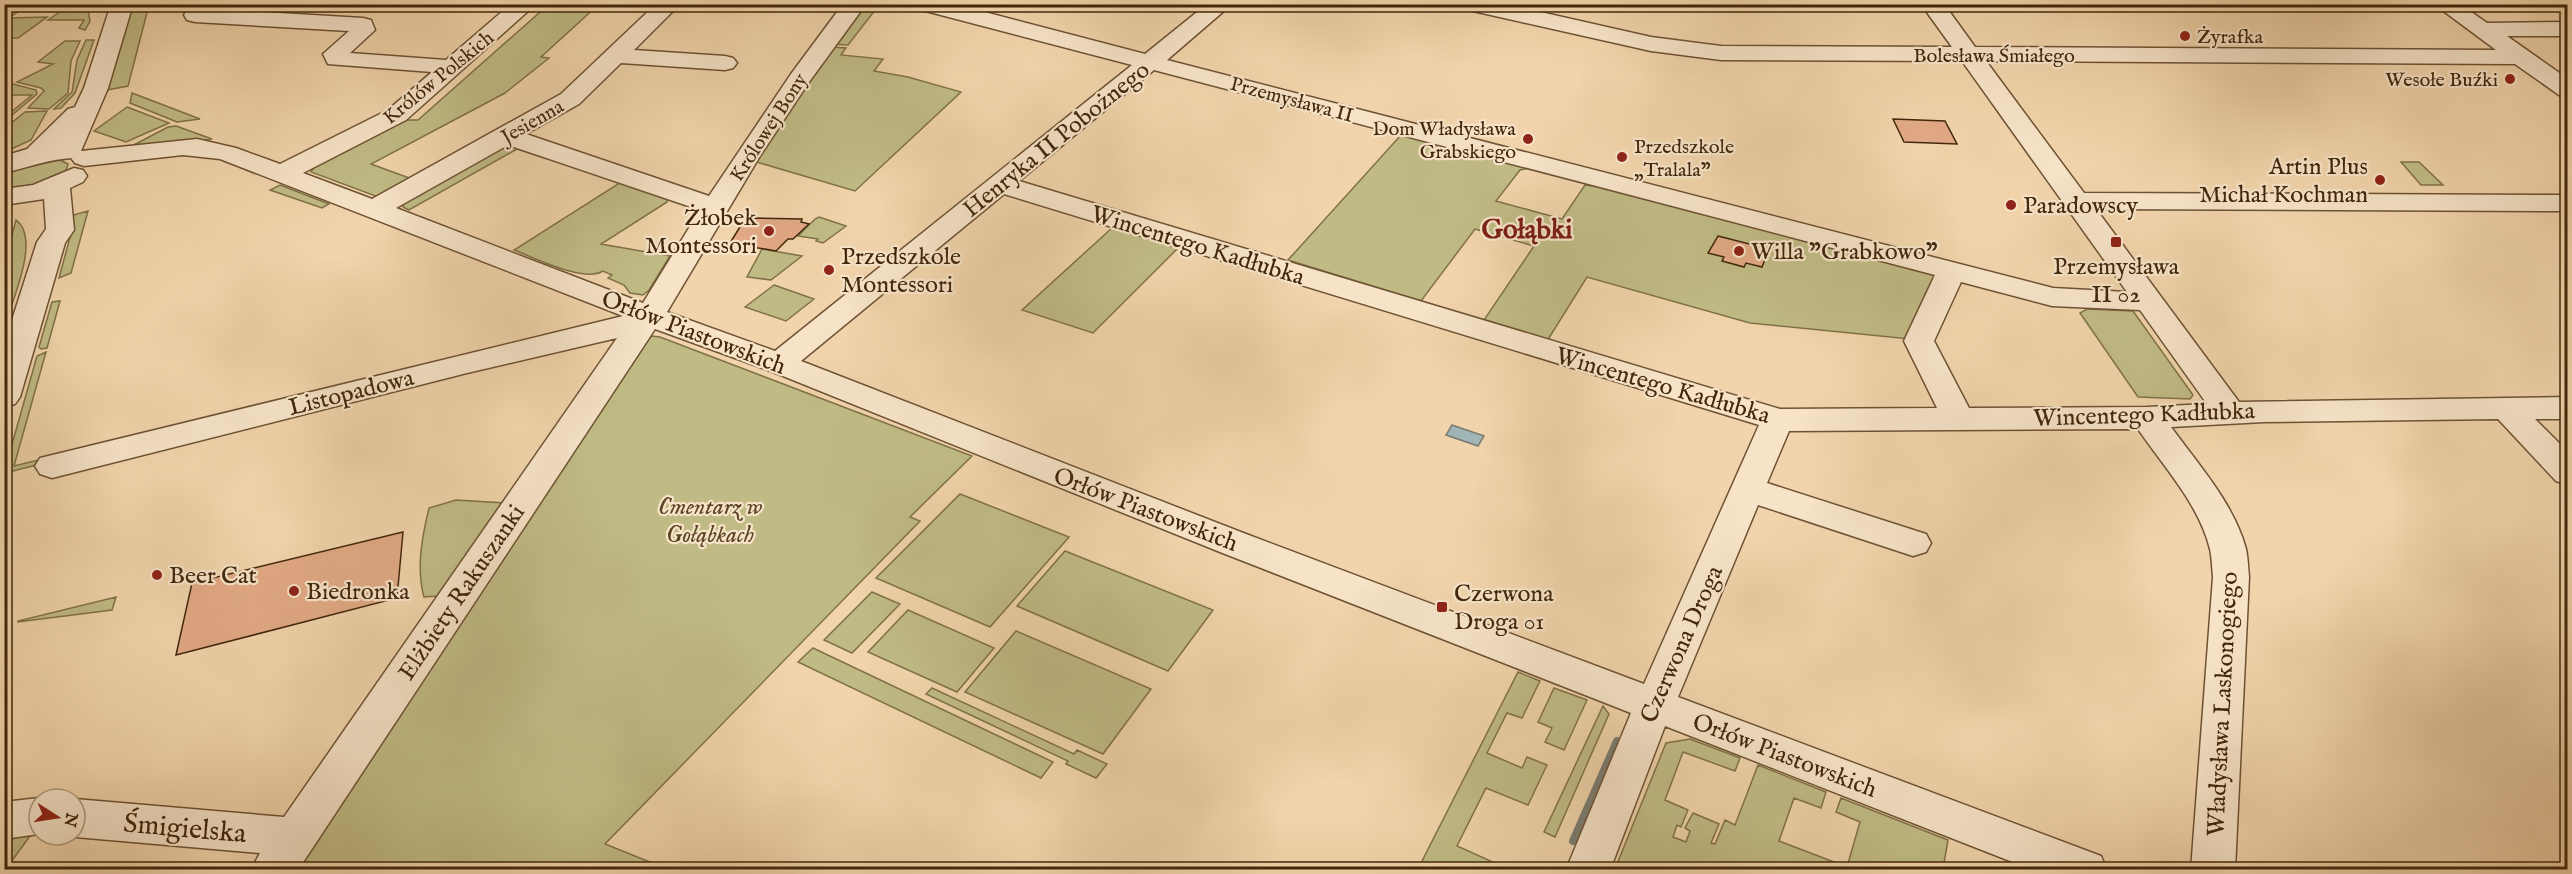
<svg xmlns="http://www.w3.org/2000/svg" width="2572" height="874" font-family="'IM FELL English',serif">
  <style>
    .green { fill: #c0bb85; stroke: #817148; stroke-width: 1.5 }
    .water { fill: #a0b5b5; stroke: #7a7c71; stroke-width: 1.5 }
    .lines { fill: none; stroke-linecap: round; stroke-linejoin: round }
    .stream { stroke: #7a7c71; stroke-width: 8 }
    .building { fill: #e1a985; stroke: #42270b; stroke-width: 1.5 }
    .minor-casing { stroke: #6e5233; stroke-width: 3 }
    .minor { fill: #f6e3c8; fill-rule: evenodd }
    .poi-dot { fill: #8f2418; stroke: #f6e3c8; stroke-width: 2 }
    .labels { text-anchor: middle; stroke-width: 4.5; stroke-linejoin: round; paint-order: stroke }
    .far-poi-label { font-size: 20px; fill: #42270b; stroke: #f6e3c8; text-anchor: start }
    .far-street-label { font-size: 20px; fill: #42270b; stroke: #f6e3c8 }
    .street-label { font-size: 24px; fill: #42270b; stroke: #f6e3c8 }
    .poi-label { font-size: 24px; fill: #42270b; stroke: #f6e3c8; text-anchor: start }
    .park-label { font-size: 24px; font-style: italic; fill: #5b4523; stroke: #f6e3c8 }
    .quarter-label { font-size: 27px; font-weight: bold; fill: #7a1f14; stroke: #f6e3c8 }
    .near-street-label { font-size: 28px; fill: #42270b; stroke: #f6e3c8 }
  </style>
  <rect width="100%" height="100%" fill="#f1d4ab"/>
  <filter id="stains"><feTurbulence type="fractalNoise" baseFrequency=".00333" numOctaves="4"/><feColorMatrix values="0 0 0 0 .2 0 0 0 0 .09 0 0 0 0 .02 0 0 0 .5 -.17"/></filter>
  <radialGradient id="worn" r=".72"><stop offset=".6" stop-color="#630" stop-opacity="0"/><stop offset="1" stop-color="#630" stop-opacity=".3"/></radialGradient>
  <path class="green" d="M87,4L90,21L85,30L79,28L84,20H48L70,5Z
    M4,5H28L9,18L47,17L18,38H5Z
    M131,5H149L128,86L107,90Z
    M548,5H598L541,57L549,58L505,93L371,164L415,180L378,197L311,172L315,166L404,120H418Z
    M862,5H879L848,45L832,44Z
    M86,40H94L75,93L61,108L54,109L72,92L77,60Z
    M65,41H80L71,61L68,93L49,109L28,108L44,91L41,88L17,82L53,64L38,62Z
    M830,47L846,48L841,55L883,59L874,71L908,77L961,92L855,191L753,161Z
    M13,84L36,90L37,94L5,121V117L32,95H5V85Z
    M132,93L200,119L177,122L130,103Z
    M127,107L169,123L126,142L94,131Z
    M47,111L31,140L5,152V128L25,112Z
    M176,126L212,139L128,148L168,127Z
    M1401,135L1529,168L1520,170L1496,201L1562,219L1585,185L1608,188L1940,277L1910,339L1750,323L1587,277L1547,341L1484,320L1534,246L1475,229L1421,301L1288,260Z
    M507,143L550,157L547,159L517,149L409,210L403,207L404,202Z
    M58,159L68,164C65,185 21,188 5,189L4,173L9,170Z
    M2401,162H2419L2443,185H2421Z
    M621,182L667,198V202L601,244L670,256L649,290L643,295L630,293L624,285L608,278L612,275L603,271C584,283 535,258 514,250Z
    M280,185L329,204L322,208L270,190Z
    M88,211L71,273L59,278L72,230L73,215Z
    M819,217L846,226L823,243L816,241L818,239L798,236L815,219Z
    M16,220C41,238 12,301 5,325V261Z
    M1113,227L1178,248L1093,333L1022,310Z
    M762,249L802,256L771,280L747,277Z
    M774,285L814,299L786,321L745,307Z
    M60,301L47,348L41,349L39,347L52,302Z
    M2087,309L2133,311L2193,395L2190,399L2138,397L2080,313Z
    M651,336L660,337L972,456L910,517L920,521L605,844L667,869L295,870Z
    M46,352L14,466L154,432V435L13,471L5,469L37,356Z
    M960,494L1069,537L990,627L876,578Z
    M456,500L505,503L439,596L424,597C416,568 422,537 429,508Z
    M1065,551L1213,610L1168,671L1017,606Z
    M872,592L900,604L852,653L824,640Z
    M116,597L112,610L18,622V621Z
    M908,610L994,648L957,692L868,652Z
    M1016,631L1151,689L1103,754L965,692Z
    M813,648L1053,762L1041,778L798,662Z
    M1518,672L1540,681L1522,718L1507,713L1487,753L1522,768L1527,757L1547,765L1528,805L1486,788L1457,846L1504,867L1503,869H1418Z
    M932,688L1074,754L1077,750L1107,764L1096,778L1066,764L1068,761L926,694Z
    M1554,688L1587,700L1564,750L1545,742L1552,728L1538,722Z
    M1603,706L1609,714L1555,837L1544,832Z
    M1690,739L1740,758L1735,771L1683,752L1665,800L1688,810L1681,827L1677,825L1673,837L1686,842L1690,831L1685,828L1693,813L1719,824L1711,843L1715,844L1725,820L1735,825L1758,765L1826,792L1821,808L1794,798L1779,841L1847,867L1860,822L1836,812L1841,798L1948,840L1943,869H1615L1666,743Z
    M35,829L6,869H5L4,833Z"/>
  <path class="water" d="M1452,425L1484,436L1478,446L1446,435Z"/>
  <g class="lines">
    <path class="stream" d="M1573,841L1617,741"/>
  </g>
  <path class="building" d="M1893,119L1945,121L1957,144L1904,142Z
    M752,218L802,219L801,222L809,224L793,239H788L776,251L730,243L743,222H749Z
    M1718,236L1769,249L1762,267L1746,263L1744,267L1722,261L1724,257L1708,253Z
    M403,532L397,598L176,655L192,583Z"/>
  <g class="lines">
    <g class="minor-casing">
      <path id="minor" d="M111,4H133L108,88L81,151L197,139L236,148L280,164L388,110L432,72L328,64L323,54L349,31L195,22L187,20L184,15L187,10L195,8L363,18L371,20L375,30L350,53L446,60L511,4H536L406,120L303,173L372,199L561,94L656,4H680L634,50L725,56L733,58L737,63L733,68L725,70L621,63L579,104L526,134L709,196L791,74L843,4H866L809,82L760,156L667,312L775,351L1132,65L918,9L915,4H954L1145,54L1207,4H1232L1167,60L2053,288L2127,292L1962,61L1721,60L1651,51L1473,11L1465,9L1462,4H1505L1651,37L1721,46L1952,47L1921,4H1944L1975,47L2496,50L2434,4H2460L2487,23L2568,22V36H2507L2568,79V97L2559,95L2515,64L1986,61L2084,193L2568,195V211L2096,209L2239,402L2568,397V419H2535L2568,452V485L2556,481L2498,419L2264,422L2171,427C2198,464 2234,504 2246,549C2248,558 2248,568 2249,577L2235,870H2191L2213,577C2212,568 2212,558 2210,549C2199,504 2163,466 2138,429L1789,431L1767,483L1926,534L1931,543L1926,552L1913,556L1758,505L1678,697L2101,856L2107,870H2033L1665,726L1610,870H1566L1631,713L1220,552L768,370L655,329L298,870H251L260,853L75,837L71,835H75V799L284,817L617,338L467,373L52,478L40,474L35,466L40,458L623,316L220,159L183,155L84,166L75,163L71,158C47,160 28,167 4,173V156L27,149L68,109L75,107L84,88ZM1154,70L1935,275L1904,341L1937,408L1780,409L1019,181ZM508,145L700,210L643,303L396,208ZM1004,194L1759,425L1644,684L1246,534L801,361ZM1961,282L2052,306L2140,310L2207,404L2147,407L1969,408L1934,341Z
        M74,168L83,170L87,176L83,182L70,188L74,230L65,243L20,397L15,404L4,407V345L37,242L46,229L44,199L4,205V189L33,185Z
        M39,798L43,799H39V834L4,839V802Z"/>
    </g>
    <use href="#minor" class="minor"/>
  </g>
  <g class="poi-dot">
    <circle cx="2185" cy="36" r="6"/>
    <circle cx="2510" cy="79" r="6"/>
    <circle cx="1528" cy="139" r="6"/>
    <circle cx="1622" cy="157" r="6"/>
    <circle cx="2380" cy="180" r="6"/>
    <circle cx="2011" cy="205" r="6"/>
    <circle cx="769" cy="231" r="6"/>
    <rect x="2110" y="236" width="12" height="12" rx="3"/>
    <circle cx="1739" cy="251" r="6"/>
    <circle cx="829" cy="270" r="6"/>
    <circle cx="157" cy="575" r="6"/>
    <circle cx="294" cy="591" r="6"/>
    <rect x="1436" y="601" width="12" height="12" rx="3"/>
  </g>
  <g class="labels">
    <g class="far-poi-label">
      <text x="2197" y="43">Żyrafka</text>
      <text x="2498" y="86" text-anchor="end">Wesołe Buźki</text>
      <text x="1516" y="135" text-anchor="end">Dom Władysława<tspan x="1516" dy="23">Grabskiego</tspan></text>
      <text x="1634" y="153">Przedszkole<tspan x="1634" dy="23">„Tralala”</tspan></text>
    </g>
    <g class="far-street-label">
      <text x="1994" y="62">Bolesława Śmiałego</text>
      <text transform="translate(438 77) rotate(-39)" y="7">Królów Polskich</text>
      <text transform="translate(1292 99) rotate(15)" y="7">Przemysława II</text>
      <text transform="translate(532 121) rotate(-30)" y="7">Jesienna</text>
      <text transform="translate(768 127) rotate(-57)" y="7">Królowej Bony</text>
    </g>
    <g class="street-label">
      <text transform="translate(1056 139) rotate(-39)" y="8">Henryka II Pobożnego</text>
      <text transform="translate(1198 245) rotate(17)" y="8">Wincentego Kadłubka</text>
      <text transform="translate(694 332) rotate(21)" y="8">Orłów Piastowskich</text>
      <text transform="translate(1663 385) rotate(16)" y="8">Wincentego Kadłubka</text>
      <text transform="translate(351 392) rotate(-14)" y="8">Listopadowa</text>
      <text transform="translate(2144 414) rotate(-2)" y="8">Wincentego Kadłubka</text>
      <text transform="translate(1146 509) rotate(21)" y="8">Orłów Piastowskich</text>
      <text transform="translate(461 592) rotate(-56)" y="8">Elżbiety Rakuszanki</text>
      <text transform="translate(1681 644) rotate(-66)" y="8">Czerwona Droga</text>
      <text transform="translate(2222 704) rotate(-87)" y="8">Władysława Laskonogiego</text>
      <text transform="translate(1785 755) rotate(21)" y="8">Orłów Piastowskich</text>
    </g>
    <g class="poi-label">
      <text x="2368" y="174" text-anchor="end">Artin Plus<tspan x="2368" dy="28">Michał Kochman</tspan></text>
      <text x="2023" y="213">Paradowscy</text>
      <text x="757" y="225" text-anchor="end">Żłobek<tspan x="757" dy="28">Montessori</tspan></text>
      <text x="1751" y="259">Willa "Grabkowo"</text>
      <text x="841" y="264">Przedszkole<tspan x="841" dy="28">Montessori</tspan></text>
      <text x="2116" y="274" text-anchor="middle">Przemysława<tspan x="2116" dy="28">II 02</tspan></text>
      <text x="169" y="583">Beer Cat</text>
      <text x="306" y="599">Biedronka</text>
      <text x="1454" y="601">Czerwona<tspan x="1454" dy="28">Droga 01</tspan></text>
    </g>
    <g class="park-label">
      <text x="710" y="514">Cmentarz w<tspan x="710" dy="28">Gołąbkach</tspan></text>
    </g>
    <g class="quarter-label">
      <text x="1527" y="238">Gołąbki</text>
    </g>
    <g class="near-street-label">
      <text transform="translate(185 827) rotate(5)" y="10">Śmigielska</text>
    </g>
  </g>
  <rect width="2572" height="874" fill="none" stroke="#f1d4ab" stroke-width="24"/>
  <rect x="6" y="6" width="2560" height="862" fill="none" stroke="#42270b" stroke-width="3"/>
  <rect x="12" y="12" width="2548" height="850" fill="none" stroke="#42270b" stroke-width="1.5"/>
  <g transform="translate(57 817) rotate(102)"><circle r="28" fill="#f6e3c8" stroke="#ae987c" stroke-width="1.5"/>
  <path d="M0-4.5L10 22L0 15L-10 22Z" fill="#8f2418"/>
  <text y="-9" font-size="16" font-weight="bold" text-anchor="middle" fill="#42270b">N</text>
  </g>
  <rect width="100%" height="100%" filter="url(#stains)"/>
  <rect width="100%" height="100%" fill="url(#worn)"/>
</svg>
